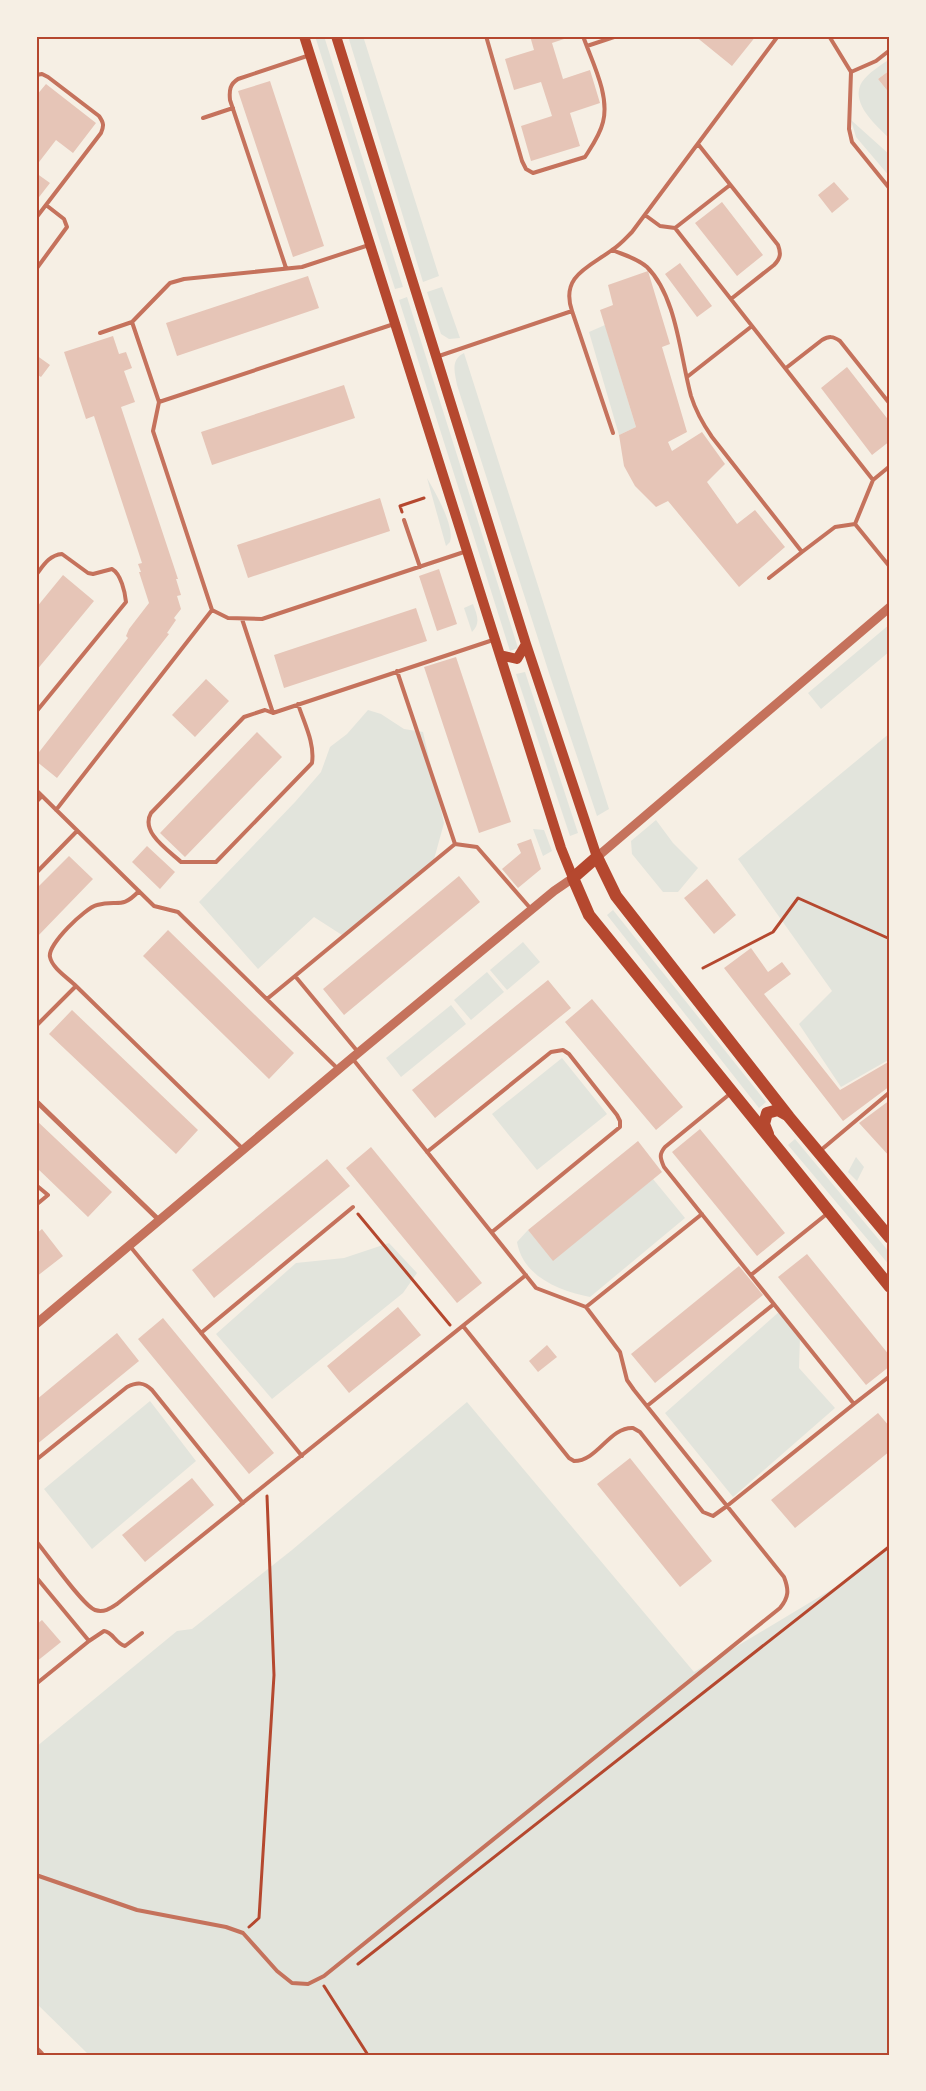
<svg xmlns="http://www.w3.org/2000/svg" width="926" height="2091" font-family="Arial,sans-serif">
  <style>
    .green { fill: #e2e4dc }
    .building { fill: #e6c5b7 }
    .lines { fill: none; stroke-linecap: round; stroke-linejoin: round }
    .path { stroke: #b5482f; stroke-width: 3 }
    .service { stroke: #c5725c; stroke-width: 4 }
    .minor { stroke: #c5725c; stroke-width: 5 }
    .tertiary { stroke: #c5725c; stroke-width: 9 }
    .secondary { stroke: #b5482f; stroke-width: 10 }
    .primary { stroke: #b5482f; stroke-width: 12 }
    .neatline { fill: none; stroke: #b5482f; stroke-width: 2 }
  </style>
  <rect width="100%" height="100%" fill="#f6efe4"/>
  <path class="green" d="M315,36H324L403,287L395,289Z
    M348,36H363L439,276L423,282Z
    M890,59V70L878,79L890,94V139C877,126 849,103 862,82C868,73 881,65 890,59Z
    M851,120L890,155V177L856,137Z
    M442,287L460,338L449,339L441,334L427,292Z
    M407,297L518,648L510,651L399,300Z
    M605,325L636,427L619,435L589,332Z
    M464,353L609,809L597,816L549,673L457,385C455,373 450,360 464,353Z
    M427,478C435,492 455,526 450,542L446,546Z
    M473,604C477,615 481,623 472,632L464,608Z
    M890,624V651L821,709L808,693Z
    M525,672L578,833L570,836L516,674Z
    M368,710L381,714L404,729L423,732L444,823L433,863L342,935L314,917L258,969L199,902L295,802L321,772L330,747L347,734Z
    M890,733V1059L841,1087L799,1024L832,991L738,859Z
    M656,820L673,843L698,868L678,892H663L632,854L631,841Z
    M533,829L544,830L552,851L543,856Z
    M613,910L766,1102L759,1108L607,915Z
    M523,942L540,962L507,990L490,970Z
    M487,972L504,992L471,1020L454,1000Z
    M451,1005L466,1024L401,1077L386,1058Z
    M562,1058L607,1114L537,1170L492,1114Z
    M795,1139L890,1253V1266L788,1145Z
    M856,1157L864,1167L857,1181L848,1172Z
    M653,1179L685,1218L590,1297C560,1291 523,1277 517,1242L528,1230L553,1260Z
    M389,1243L417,1273L403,1293L272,1399L216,1334L296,1263L344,1258Z
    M780,1311L800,1338L799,1368L835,1408L733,1497L665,1413Z
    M150,1401L196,1461L92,1549L44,1489Z
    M467,1402L694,1672L849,1579L890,1547V2055H89L36,2003V1747L177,1631L192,1629L292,1550Z"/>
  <path class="building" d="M530,36H573L552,43L563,79L590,70L600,103L570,113L580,146L531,161L521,126L552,116L541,82L514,90L505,59L534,50Z
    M695,36H756L732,66Z
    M890,70V94L878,79Z
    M270,81L324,246L293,257L238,91Z
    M46,84L96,123L73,153L56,140L36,166V96Z
    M36,173L50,183L36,201Z
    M834,182L849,199L832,213L818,195Z
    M722,202L763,255L737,276L695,223Z
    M680,263L712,306L697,317L665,274Z
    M648,271L670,344L662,347L687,432L668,442L672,451L702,432L725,464L707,482L737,524L755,510L785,547L739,587L668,501L656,507L635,486L624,466L619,435L636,427L600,310L613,305L608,285Z
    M308,276L319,308L177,356L166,323Z
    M113,336L119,354L126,352L132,368L124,371L135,402L121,407L178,579H176L181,595L177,596L181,609L174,618L176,620L167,633L169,634L57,778L36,761V756L128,638L126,636L129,629L149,603L139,572H141L138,564L142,563L94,416L86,419L64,352Z
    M36,355L50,365L41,377L36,374Z
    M847,367L890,422V441L872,455L821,388Z
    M344,385L355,418L212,465L201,432Z
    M380,498L390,531L248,578L237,545Z
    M439,569L457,624L437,631L419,576Z
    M63,575L94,601L36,671V608Z
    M416,608L427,641L284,688L274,655Z
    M456,657L511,822L479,833L424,667Z
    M206,679L229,701L195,737L172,715Z
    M257,732L282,757L185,857L160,833Z
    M531,839L541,869L518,888L502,869L521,853L517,844Z
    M147,846L175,872L160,889L132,862Z
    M69,856L93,879L36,938V889Z
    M459,876L480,902L344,1015L323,989Z
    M707,879L736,915L714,934L684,898Z
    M168,930L294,1053L269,1079L143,956Z
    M751,948L768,972L782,962L791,974L764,994L840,1090L890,1061V1086L843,1121L724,968Z
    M548,980L571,1008L435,1118L412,1090Z
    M592,999L683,1107L656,1130L565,1022Z
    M72,1010L198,1130L176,1154L49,1034Z
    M890,1100V1157L859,1123Z
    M36,1120L112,1192L88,1217L36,1167Z
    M700,1129L785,1233L757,1256L672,1152Z
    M638,1141L662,1172L553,1261L528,1230Z
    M371,1147L482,1283L457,1303L346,1168Z
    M327,1159L350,1186L214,1298L192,1270Z
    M42,1229L63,1256L36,1277V1234Z
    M807,1254L890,1356V1366L866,1385L778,1277Z
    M739,1266L763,1295L655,1383L631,1354Z
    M398,1307L421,1335L349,1393L327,1366Z
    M163,1318L274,1453L249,1474L138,1339Z
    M117,1333L139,1361L36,1445V1400Z
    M547,1345L557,1357L538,1372L529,1361Z
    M878,1413L890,1427V1451L795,1528L771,1500Z
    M630,1458L712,1561L680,1587L597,1484Z
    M192,1478L214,1505L145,1562L122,1535Z
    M42,1620L61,1642L36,1662V1625Z"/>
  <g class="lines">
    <path class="path" d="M402,512L400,506L424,498
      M703,968L773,932L798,898L890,939
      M358,1214L450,1325
      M249,1927L259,1918L274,1675L267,1496
      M358,1964L890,1546
      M324,1986L368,2055"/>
    <path class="service" d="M486,36L522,161L526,169L533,173L585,157C592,146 600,135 603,122C610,95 592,62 583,36
      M829,36L851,72L849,129L852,142L890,189
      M587,46L617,36
      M851,72L876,61L890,50
      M36,75L42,74L48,77L99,116C104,123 104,126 101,133L36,218
      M203,118L233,108
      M698,144L778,245C781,253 781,258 774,265L731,299
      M730,185L675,228L873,480L890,466
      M645,215L660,226L675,228
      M612,250C624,255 637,258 647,267C677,297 680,356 691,396C696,412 703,424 712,437L802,552L835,527L855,524
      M37,268L67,227L64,219L46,205
      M286,268L230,100C229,90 230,84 238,79L310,55
      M572,311C560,276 589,267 612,250C620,245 626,238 632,232L778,36
      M132,322L170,283L184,279L302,267L369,245
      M436,357L572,311L613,433
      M786,368L822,340C829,336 833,336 840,341L890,404
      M687,377L752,326
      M159,402L394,324
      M873,480L855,524L890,567
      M404,520L420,567
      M36,575C43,566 49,555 62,554L88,573L93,574L112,569C121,574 125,592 126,602L36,712
      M769,578L802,552
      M212,610L228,618L262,619L467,551
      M242,619L273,713L493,640
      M273,713L265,710L244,717L151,813C140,832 168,850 181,862H216L312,763C315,743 304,723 298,704
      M36,790L154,906L178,912L338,1069
      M36,802L42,796
      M56,810L212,610L153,431L159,402L132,322L100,333
      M455,844L477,847L531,909
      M36,873L77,831
      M76,986C68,978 52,968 50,957C47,945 85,908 97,905C118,899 121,910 139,891
      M267,999L295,976
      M36,1026L76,986L243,1149
      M358,1052L295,976L455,844L397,671
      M352,1058L536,1288L586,1307L620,1352L627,1380L634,1390L727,1506L854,1404
      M731,1093L665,1147C659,1154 660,1158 664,1167L854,1404L890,1376
      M821,1150L890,1092
      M427,1152L551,1052L563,1050L569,1054L617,1115L620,1121V1127L492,1232
      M36,1185L48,1195L36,1205
      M129,1245L302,1456
      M751,1275L828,1213
      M586,1307L702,1214
      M201,1333L353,1207
      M647,1406L774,1304
      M36,1460L127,1387C137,1382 144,1382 152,1390L243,1503
      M36,1541C47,1554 83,1606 95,1610C104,1613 111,1608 117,1604L526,1275
      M36,1577L89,1641L36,1684
      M89,1641L104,1631C113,1632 115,1643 125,1646L142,1633
      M36,1875L137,1910L226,1927L243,1933L277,1971L292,1983L308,1984L324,1976L780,1608C789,1597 789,1590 784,1577L727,1506L713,1516L703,1512L640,1432L633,1428C609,1427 598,1461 574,1461L569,1458L463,1326"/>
    <path class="minor" d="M36,1101L159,1220"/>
    <path class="tertiary" d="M597,857L890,607
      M36,1324L352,1058L554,891L573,878
      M36,2051L40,2055"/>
    <path class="secondary" d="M304,36L561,848L573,878
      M336,36L526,644L597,857
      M500,655L517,659L526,644"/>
    <path class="primary" d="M768,1134L764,1124L767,1113L778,1110L787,1115
      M890,1238L789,1117L616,896L597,857L573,878L589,915L890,1287"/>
  </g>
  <rect width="926" height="2091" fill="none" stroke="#f6efe4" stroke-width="75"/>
  <rect x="38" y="38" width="850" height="2016" class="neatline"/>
</svg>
